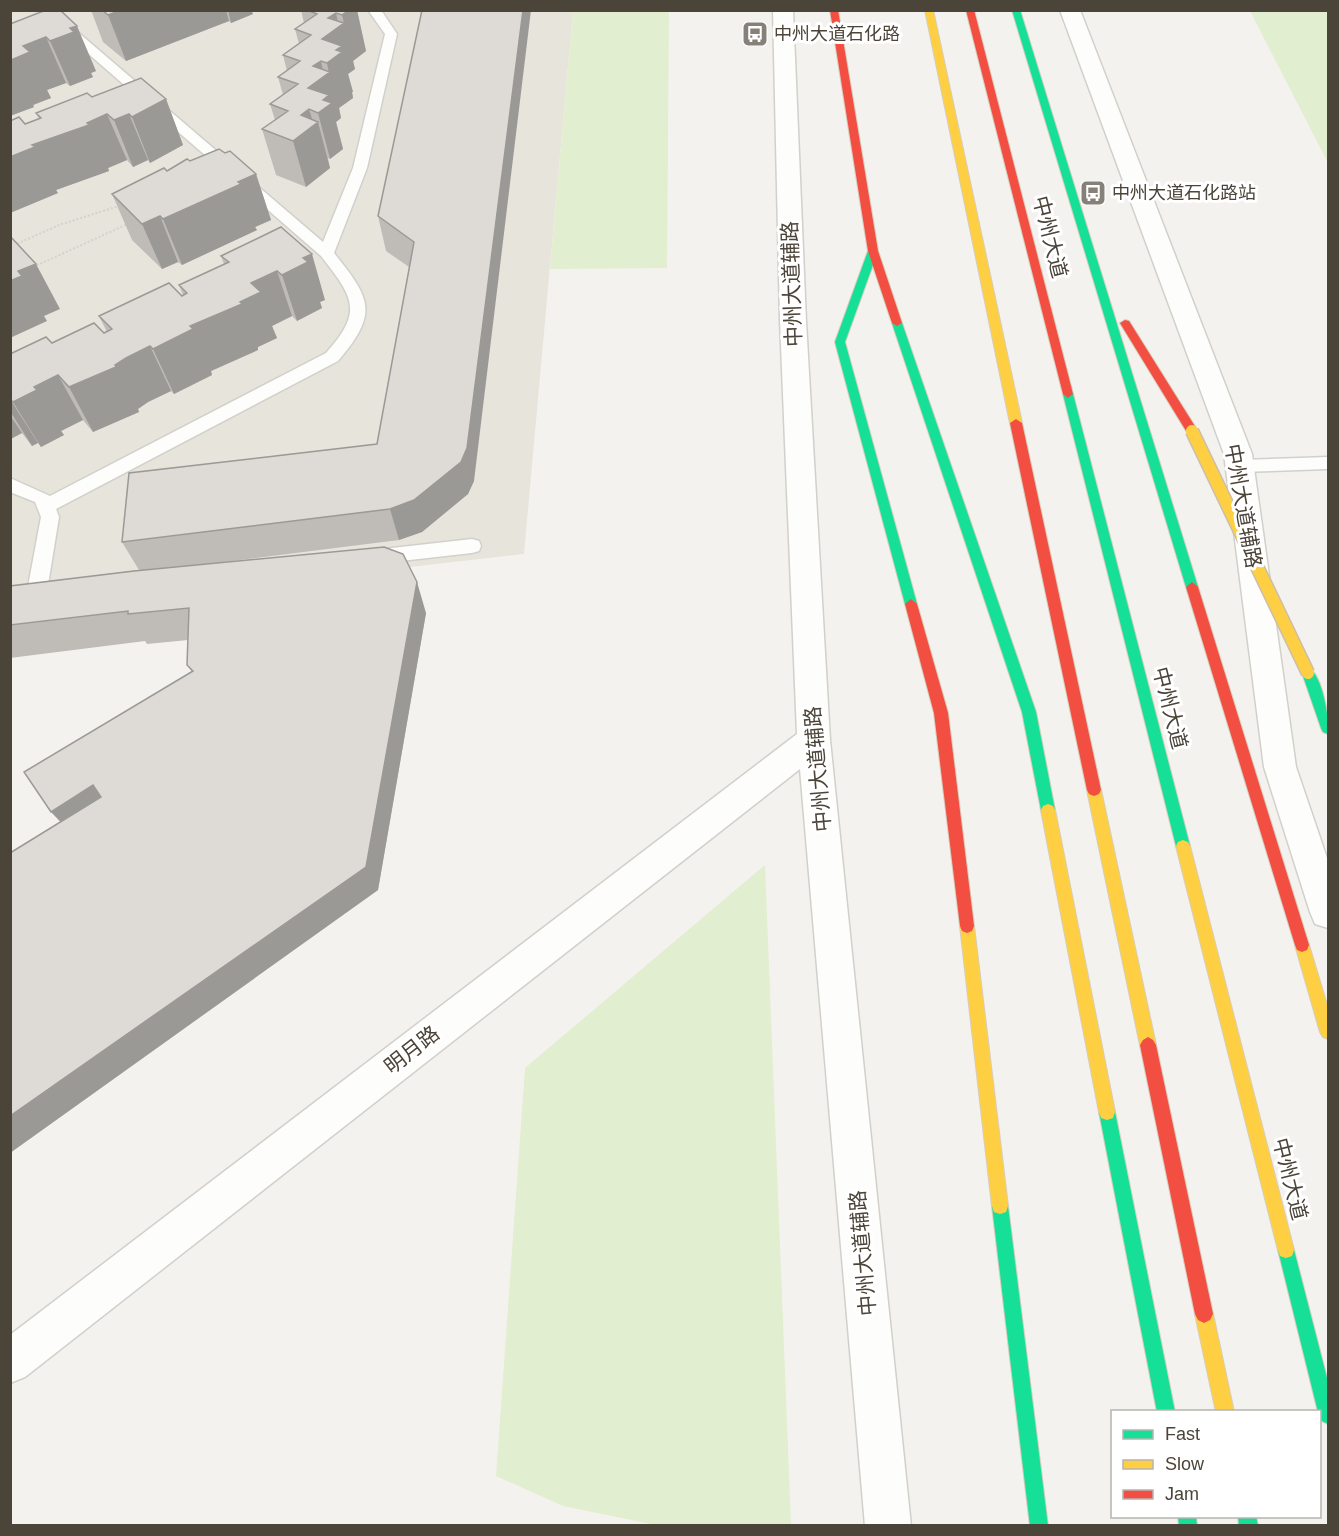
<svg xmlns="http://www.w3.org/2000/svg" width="1339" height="1536" font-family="Arial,'Noto Sans SC',sans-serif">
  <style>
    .residential { fill: #e7e4dc }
    .green { fill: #e1eecf }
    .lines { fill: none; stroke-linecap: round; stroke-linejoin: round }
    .lane-casing { stroke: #d2d0cb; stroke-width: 3 }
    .street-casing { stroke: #d2d0cb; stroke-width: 3 }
    .fast-casing { stroke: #d6cebb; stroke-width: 2 }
    .slow-casing { stroke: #d6cebb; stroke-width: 2 }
    .jam-casing { stroke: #d6cebb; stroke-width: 2 }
    .path { stroke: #d3d2cc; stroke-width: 2; stroke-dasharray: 2 2; stroke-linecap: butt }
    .lane { fill: #fdfdfc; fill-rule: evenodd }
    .street { fill: #fdfdfc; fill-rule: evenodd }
    .fast { fill: #16e098; fill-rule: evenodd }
    .slow { fill: #ffcf43; fill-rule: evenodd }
    .jam { fill: #f24e42; fill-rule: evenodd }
    .slow-bridge-casing { stroke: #ccbfa9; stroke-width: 15; stroke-linecap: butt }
    .slow-bridge { stroke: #ffcf43; stroke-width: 12 }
    .wall { fill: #bfbcb8 }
    .shaded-wall { fill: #9b9996 }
    .building { fill: #dedbd6; stroke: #9b9996; stroke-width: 1.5 }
    .labels { text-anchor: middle; stroke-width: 6; stroke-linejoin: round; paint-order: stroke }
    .far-poi-label { font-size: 18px; fill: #4b4439; stroke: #fff; text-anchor: start }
    .street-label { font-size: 21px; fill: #4b4439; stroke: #fff }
  </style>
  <rect width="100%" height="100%" fill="#f4f2ee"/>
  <path class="residential" d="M10,11H573L524,554L11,613Z"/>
  <path class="green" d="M573,11H669L667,268L550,269Z
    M1250,11H1328V163Z
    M765,865L791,1525H656L563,1506L496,1476L525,1068Z"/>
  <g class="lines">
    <g class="lane-casing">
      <path id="lane" d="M38,10H52L323,242L353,168L385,34L368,10H381L397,34L367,168L334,253C371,299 379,313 338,361L56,509L59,517L46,597L43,602L36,604L29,602L26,597L41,517L35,502L10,492V478L50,496L326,353C364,311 353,297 321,256Z
        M1328,457V469L1240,472L1234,471L1231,466L1234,461L1240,460Z
        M472,539L479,541L481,546L479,551L472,553L374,564L367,562L365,557L367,552L374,550Z"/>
    </g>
    <g class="street-casing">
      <path id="street" d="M773,10H793L806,321L830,740L911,1526H865L800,769L25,1377L10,1383V1335L797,734L780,321Z
        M1060,10H1080L1252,454L1296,767L1328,861V928L1315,924L1310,912L1264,767L1224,454Z"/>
    </g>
    <g class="fast-casing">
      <path id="fast" d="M1012,10H1020L1198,587L1192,592L1186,587Z
        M873,248L878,251L845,342L917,604L911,609L905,604L835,342L868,251Z
        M897,320L902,323L1036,712L1055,810L1053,814L1048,816L1043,814L1041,810L1022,712L892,323Z
        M1068,390L1073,394L1190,846L1188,850L1183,852L1178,850L1176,846L1063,394Z
        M1308,668C1322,673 1330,720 1328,734L1323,732L1321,728L1302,673Z
        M1107,1104L1113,1106L1115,1112L1175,1412H1157L1099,1112L1101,1106Z
        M1000,1198L1006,1200L1008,1206L1048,1526H1030L992,1206L994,1200Z
        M1286,1242L1292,1244L1294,1250L1328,1382V1424L1322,1421L1318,1412L1278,1250L1280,1244Z
        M1178,1516H1196L1197,1526H1179Z
        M1238,1516H1256L1258,1526H1239Z"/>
    </g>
    <g class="slow-casing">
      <path id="slow" d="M925,10H933L1022,423L1016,427L1010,423Z
        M1094,784L1099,786L1101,790L1156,1045L1153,1050L1148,1053L1143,1050L1140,1045L1087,790L1089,786Z
        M1048,804L1053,806L1055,810L1115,1112L1113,1118L1107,1120L1101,1118L1099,1112L1041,810L1043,806Z
        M1183,840L1188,842L1190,846L1294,1250L1292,1256L1286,1258L1280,1256L1278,1250L1176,846L1178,842Z
        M967,919L972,921L974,926L1008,1206L1006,1212L1000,1214L994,1212L992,1206L960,926L962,921Z
        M1302,938L1307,940L1309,945L1328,1008V1039L1323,1037L1320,1032L1295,945L1297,940Z
        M1204,1305L1210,1308L1213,1314L1234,1412H1216L1195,1314L1198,1308Z"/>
    </g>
    <g class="jam-casing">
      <path id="jam" d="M830,10H838L878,251L902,323L897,326L892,323L868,251Z
        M966,10H974L1073,394L1068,398L1063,394Z
        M1125,320L1129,321L1196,428V434H1188L1120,323Z
        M1016,419L1022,423L1101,790L1099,794L1094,796L1089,794L1087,790L1010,423Z
        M1192,582L1198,587L1309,945L1307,950L1302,952L1297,950L1295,945L1186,587Z
        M911,599L917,604L948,713L974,926L972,931L967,933L962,931L960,926L934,713L905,604Z
        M1148,1037L1153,1040L1156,1045L1213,1314L1210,1320L1204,1323L1198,1320L1195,1314L1140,1045L1143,1040Z"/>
    </g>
    <path class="path" d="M10,247L59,225L122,205
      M33,267L130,223"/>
    <use href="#lane" class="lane"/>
    <use href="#street" class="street"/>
    <use href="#fast" class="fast"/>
    <use href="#slow" class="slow"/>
    <use href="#jam" class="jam"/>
    <g class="slow-bridge-casing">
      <path id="slow-bridge" d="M1192,431L1308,673"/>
    </g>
    <use href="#slow-bridge" class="slow-bridge"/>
  </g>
  <path class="wall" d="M46,10L96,71L91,73L93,77L70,86L66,83L47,90L51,98L33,105L34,107L10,116Z
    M91,10H257L252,12L253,14L231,23L229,21L126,61L103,42Z
    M301,10H357L366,51L353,61L355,69L348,74L353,92H352L353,98L339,108L341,118L336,122L343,149L330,159L328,158L330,168L306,187L276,175L262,129L275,120L270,104L283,95L278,77L287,71L283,55L299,44L295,29L304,23Z
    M422,10L474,481L468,494L422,532L399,540L224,562L426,613L378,890L10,1153V853L60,822L192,672L187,665L188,640L147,644L145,641L10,658V586L139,570L122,542L377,444L409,267L386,251L378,216Z
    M92,97L166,99L183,145L150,163L148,160L133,167L127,160L108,168L109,171L56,190L58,193L10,213L25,124L39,119L36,113Z
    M225,153L256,174L271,220L255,227L257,230L182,265L178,262L162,269L132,240L112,194L190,161Z
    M281,227L325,300L320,302L322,308L297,321L292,316L272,326L277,338L258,347V350L211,371L212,375L174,394L171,391L148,402L138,409L139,412L93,432L83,420L61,431L64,435L41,447L38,443L32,446L22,433L10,438V354L52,343L104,333L107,332L99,316L183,295L179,285L224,264L221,256Z"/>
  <path class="shaded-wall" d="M121,10H226L229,21L126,61L108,15Z
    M228,10H257L252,12L253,14L231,23Z
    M349,10H357L366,51L353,61L355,69L348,74L353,92H352L353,98L339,108L341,118L336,122L343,149L330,159L318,113L308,88L313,66L321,61L324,76L329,73L322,39L328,18L336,13L339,27L344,23L342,15Z
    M523,10H531L474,481L468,494L422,532L399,540L390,509Z
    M77,26L96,71L91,73L93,77L70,86L50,41L70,28Z
    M46,37L66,83L47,90L51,98L33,105L34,107L10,116L11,60L23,46Z
    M166,99L183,145L150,163L132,117Z
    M309,109L314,125L318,122L330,168L306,187L293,141L301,115Z
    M107,114L127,160L108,168L109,171L56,190L58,193L10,213V157L32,145Z
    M129,114L148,160L133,167L114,120Z
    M256,174L271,220L255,227L257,230L182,265L163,219L238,182Z
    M160,216L178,262L162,269L142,224Z
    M312,254L325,300L320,302L322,308L297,321L282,275L303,258Z
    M36,264L60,309L44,316L47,321L10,338V281L18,271Z
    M277,271L292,316L272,326L277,338L258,347V350L211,371L212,375L174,394L153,349L190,326L240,302L251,283Z
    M150,346L171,391L148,402L138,409L139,412L93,432L69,387L115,365L126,358Z
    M58,375L83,420L61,431L64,435L41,447L13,402L34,387Z
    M10,399L38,443L32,446L10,411Z
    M10,415L22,433L11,439L10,438Z
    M417,582L426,613L378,890L10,1153V1116Z
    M93,785L116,812L75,837L51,812Z"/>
  <path class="building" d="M46,10H60L77,26L70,28L74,32L50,41L46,37L23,46L30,52L11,60L12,61L10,62V24Z
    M102,10H121L108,15Z
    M307,10H349L342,15L336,13L328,18L344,23L322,39L342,46L336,50L342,52L327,63L321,61L313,66L330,72L308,88L329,95L323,100L332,103L318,113L309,109L301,115L318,122L293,141L262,129L288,111L270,104L298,84L278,77L300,61L283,55L311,35L295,29L317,14Z
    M422,10H523L467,448L461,462L414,500L390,509L122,542L129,473L377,444L414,242L378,216Z
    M141,78L166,99L132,117L129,114L114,120L107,114L87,123L89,125L32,145L35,147L10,157V121L19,117L25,124L41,118L36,113L87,93L92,97Z
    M219,149L225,153L230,151L256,174L238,182L241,184L163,219L160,216L142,224L112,194L164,168L167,171L187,159L190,161Z
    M281,227L312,254L303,258L308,262L282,275L277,271L251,283L261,292L240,302L242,304L190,326L193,329L153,349L150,346L126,358L115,365L116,367L69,387L58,375L34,387L37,390L13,402L10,399V354L46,337L52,343L94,323L104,333L112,329L99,316L169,283L182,296L187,293L179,285L229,262L221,256Z
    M10,236L36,264L18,271L22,276L10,281Z
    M384,547L403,554L417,582L366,867L10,1116V853L101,797L93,785L51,812L24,772L193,671L187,665L189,608L128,614V611L10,625V586L134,571Z"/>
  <defs>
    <g id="bus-square" transform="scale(1.35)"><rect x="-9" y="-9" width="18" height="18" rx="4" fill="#868178" stroke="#fff"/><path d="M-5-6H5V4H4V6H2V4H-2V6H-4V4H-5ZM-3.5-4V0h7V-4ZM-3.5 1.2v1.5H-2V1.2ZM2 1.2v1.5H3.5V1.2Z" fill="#fff"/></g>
  </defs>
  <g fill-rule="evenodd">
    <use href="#bus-square" x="755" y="34"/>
    <use href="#bus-square" x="1093" y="193"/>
  </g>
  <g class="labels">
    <g class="far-poi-label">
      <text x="774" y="40">中州大道石化路</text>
      <text x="1112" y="199">中州大道石化路站</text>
    </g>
    <g class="street-label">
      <text transform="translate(1050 237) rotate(76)" y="7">中州大道</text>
      <text transform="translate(792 284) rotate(-92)" y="7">中州大道辅路</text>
      <text transform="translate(1243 506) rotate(80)" y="7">中州大道辅路</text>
      <text transform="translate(1170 708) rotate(76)" y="7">中州大道</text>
      <text transform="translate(818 769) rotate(-95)" y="7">中州大道辅路</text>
      <text transform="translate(412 1050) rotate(-38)" y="7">明月路</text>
      <text transform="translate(1290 1179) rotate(76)" y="7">中州大道</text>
      <text transform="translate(863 1253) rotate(-95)" y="7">中州大道辅路</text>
    </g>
  </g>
  <rect width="1339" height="1536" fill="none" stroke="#4b4439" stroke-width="24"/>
  <rect x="1111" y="1410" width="210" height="108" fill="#ffffff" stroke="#b7b4b0" stroke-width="1.5"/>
  <rect x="1123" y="1430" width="30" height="9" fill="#16e098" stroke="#b7b4b0" stroke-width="1.5"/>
  <text x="1165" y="1440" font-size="18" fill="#4b4439">Fast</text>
  <rect x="1123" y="1460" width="30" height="9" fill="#ffcf43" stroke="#b7b4b0" stroke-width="1.5"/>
  <text x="1165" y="1470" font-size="18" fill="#4b4439">Slow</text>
  <rect x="1123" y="1490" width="30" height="9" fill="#f24e42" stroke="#b7b4b0" stroke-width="1.5"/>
  <text x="1165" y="1500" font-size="18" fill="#4b4439">Jam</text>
</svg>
